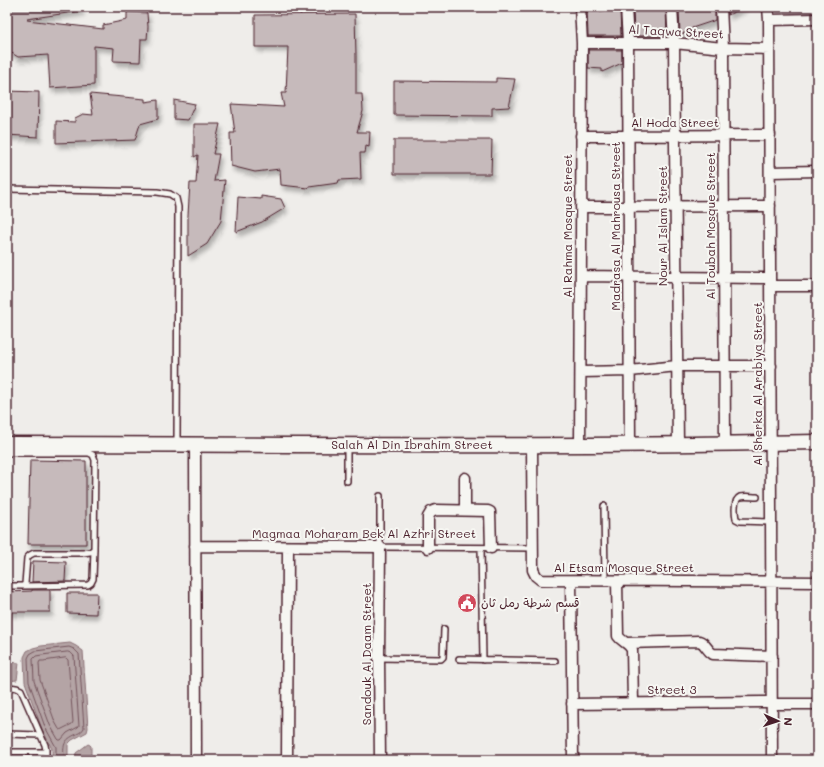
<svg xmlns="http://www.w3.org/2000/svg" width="824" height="767" font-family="Mali,'Playpen Sans Arabic',sans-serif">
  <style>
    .water { fill: #b4a4a5; stroke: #8a6f74 }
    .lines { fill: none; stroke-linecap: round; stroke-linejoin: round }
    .shore { stroke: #74545c; stroke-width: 1 }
    .building { fill: #c6babb; stroke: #4a1f2b; filter: url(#shadow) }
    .lane-casing { stroke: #4a1f2b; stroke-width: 8 }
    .street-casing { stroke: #4a1f2b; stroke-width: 13 }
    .secondary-casing { stroke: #4a1f2b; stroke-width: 17 }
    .lane { stroke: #f6f6f2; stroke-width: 5 }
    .street { stroke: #f6f6f2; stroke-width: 10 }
    .secondary { stroke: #f6f6f2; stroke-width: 14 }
    .labels { text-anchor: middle; stroke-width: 4; stroke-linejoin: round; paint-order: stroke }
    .street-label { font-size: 12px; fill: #4a1f2b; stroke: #f6f6f2 }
    .poi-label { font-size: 12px; fill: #4a1f2b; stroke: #f6f6f2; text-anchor: start }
  </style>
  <defs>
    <filter id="shadow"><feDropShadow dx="2.5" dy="4.5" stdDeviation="2" flood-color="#0004"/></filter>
  </defs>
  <rect width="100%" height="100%" fill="#efedea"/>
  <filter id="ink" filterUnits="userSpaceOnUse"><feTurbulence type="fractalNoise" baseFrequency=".025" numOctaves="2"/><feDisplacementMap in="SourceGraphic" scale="8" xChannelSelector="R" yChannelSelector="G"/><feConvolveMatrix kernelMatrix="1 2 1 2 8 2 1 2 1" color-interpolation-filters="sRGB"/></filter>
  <g filter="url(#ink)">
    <path class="water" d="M70,643L76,646L83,651L88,728L87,732L72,740L69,743L68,745V760H52V749L42,729L25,682L24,657L27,651L33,648L41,646Z
      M7,662L19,663L17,680L7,681Z
      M88,744L90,745L91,746V760H75L76,753Z"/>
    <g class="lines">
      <path class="shore" d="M68,652L71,653L74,656L79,726L78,727L67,733L61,740H59L58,739L50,725L34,681L33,659L36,656L42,655Z
        M66,658L68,660L73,722L72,724L60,730L59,729L55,722L40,680L39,663L40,661H43Z
        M56,760V747L45,727L29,682L28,658L30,654L35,651L69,647L74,649L79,654L84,728C82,731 81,732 77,734C63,740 63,745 64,760"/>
    </g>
    <path class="building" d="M7,7H81V11L27,19V20L103,29V25L127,20V12L147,13L148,27L147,39H141L140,62L113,61L114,48L94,46V85L50,88L48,55L18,57L7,50Z
      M587,7H601L600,11L620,9L621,36H588Z
      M633,7H666L667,36H634Z
      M679,7H680L681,8L694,9V7H715V20L713,21L692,28V29L680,35Z
      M728,7H745L728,15Z
      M355,14L356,56V94H362L363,111L357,132H370L369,147L366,146L365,153H360L361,179L339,180L338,183L309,187L308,188L281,185L280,169L255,172L231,166L230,133H235L231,104L284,107L281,93H286L288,47H255V15Z
      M588,50H622V63L602,72V69L588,68Z
      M496,78L515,79L509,107L492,108V116L394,115V81L496,82Z
      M7,91L39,92L38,137L7,135Z
      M90,94L145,99V102L158,100V119L140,124L135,140L56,143V121L75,122V118L83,114L93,115Z
      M174,100L195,104L188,120L174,119Z
      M194,124H220L213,154H219L214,181L225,180L221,221L207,244L188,256V215L190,183H196L198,155L194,157Z
      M394,140H492L491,174H394Z
      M261,196L281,199L285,208L262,222L236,232L238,197L261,199Z
      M30,460L86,461V544H28Z
      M33,561L66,562L65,581L32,582Z
      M32,590H50V612H7V592L32,591Z
      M67,593H97L96,614L67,613Z"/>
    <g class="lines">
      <g class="lane-casing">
        <path id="lane" d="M7,189L157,192L170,194L176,198L178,207L177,443
          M7,453H89L93,455L95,460L94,549L90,552L83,553H34L30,555L27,558L25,584L23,586H7
          M347,481V446
          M380,496V547L533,548
          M757,497C752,497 745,496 740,497C733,500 735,513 736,519L740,521L771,522
          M604,506L605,581
          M481,548L483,660
          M23,586L88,585L91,583L93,579L94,549
          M379,658L441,659L443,657L444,629
          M459,659L555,661
          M7,690C12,686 16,687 21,690L45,745L46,750V760
          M7,734L40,735
          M7,752H46"/>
      </g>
      <g class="street-casing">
        <path id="street" d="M580,7L582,43L580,446
          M626,7L628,42L630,445
          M672,7L674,43L678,445
          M721,7L723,48L725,444
          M768,7L769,20L772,760
          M769,20L817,19
          M582,43H674L723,48L769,49
          M581,136L770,135
          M770,172L817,171
          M581,207L770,206
          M581,276L770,278
          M770,286H817
          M581,372L630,371L677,366H771
          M195,444L196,760
          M532,446L533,570L536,576L541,580L817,582
          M465,478V510
          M195,546L380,547L379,658L380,760
          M428,548V517L431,512L436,510L488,511L490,512L491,548
          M571,581L573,760
          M617,581L618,636C622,642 629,643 632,650L633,703
          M627,643L699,641C706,643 706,650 713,654L772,656
          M572,704L772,702
          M772,704H817
          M287,760L288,547"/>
      </g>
      <g class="secondary-casing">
        <path id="secondary" d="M7,444C277,444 547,448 817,442"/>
      </g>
      <use href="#lane" class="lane"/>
      <use href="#street" class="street"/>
      <use href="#secondary" class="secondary"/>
    </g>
  </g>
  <defs>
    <g id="civic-disc" transform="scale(1)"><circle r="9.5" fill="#d1495b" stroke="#f6f6f2"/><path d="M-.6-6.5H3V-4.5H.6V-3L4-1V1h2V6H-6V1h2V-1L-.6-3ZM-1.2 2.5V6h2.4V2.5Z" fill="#fff"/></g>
  </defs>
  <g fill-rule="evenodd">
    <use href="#civic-disc" x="467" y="603"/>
  </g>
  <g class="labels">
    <g class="street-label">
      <text transform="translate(676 32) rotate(3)" y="4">Al Taqwa Street</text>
      <text x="675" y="127">Al Hoda Street</text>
      <text transform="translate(568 226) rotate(-90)" y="4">Al Rahma Mosque Street</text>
      <text transform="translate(616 226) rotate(-90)" y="4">Madrasa Al Mahrousa Street</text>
      <text transform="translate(663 226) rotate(-90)" y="4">Nour Al Islam Street</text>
      <text transform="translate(711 226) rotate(-90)" y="4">Al Toubah Mosque Street</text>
      <text transform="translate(758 384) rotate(-90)" y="4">Al Sherka Al Arabiya Street</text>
      <text x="412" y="449">Salah Al Din Ibrahim Street</text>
      <text x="364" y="538">Magmaa Moharam Bek Al Azhri Street</text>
      <text x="624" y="572">Al Etsam Mosque Street</text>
      <text transform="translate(367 654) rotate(-90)" y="4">Sandouk Al Daam Street</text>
      <text x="672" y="694">Street 3</text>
    </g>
    <g class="poi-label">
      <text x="481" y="607">قسم شرطة رمل ثان</text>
    </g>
  </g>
  <rect width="824" height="767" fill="none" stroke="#f6f6f2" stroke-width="24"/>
  <rect x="12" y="12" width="800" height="743" fill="none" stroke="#4a1f2b" stroke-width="1.5" filter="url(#ink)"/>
  <g transform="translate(778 721) rotate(93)" stroke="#f6f6f2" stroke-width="3" paint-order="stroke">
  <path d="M0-3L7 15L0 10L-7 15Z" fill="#4a1f2b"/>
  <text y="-6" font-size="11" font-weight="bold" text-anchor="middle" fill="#4a1f2b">N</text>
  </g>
</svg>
